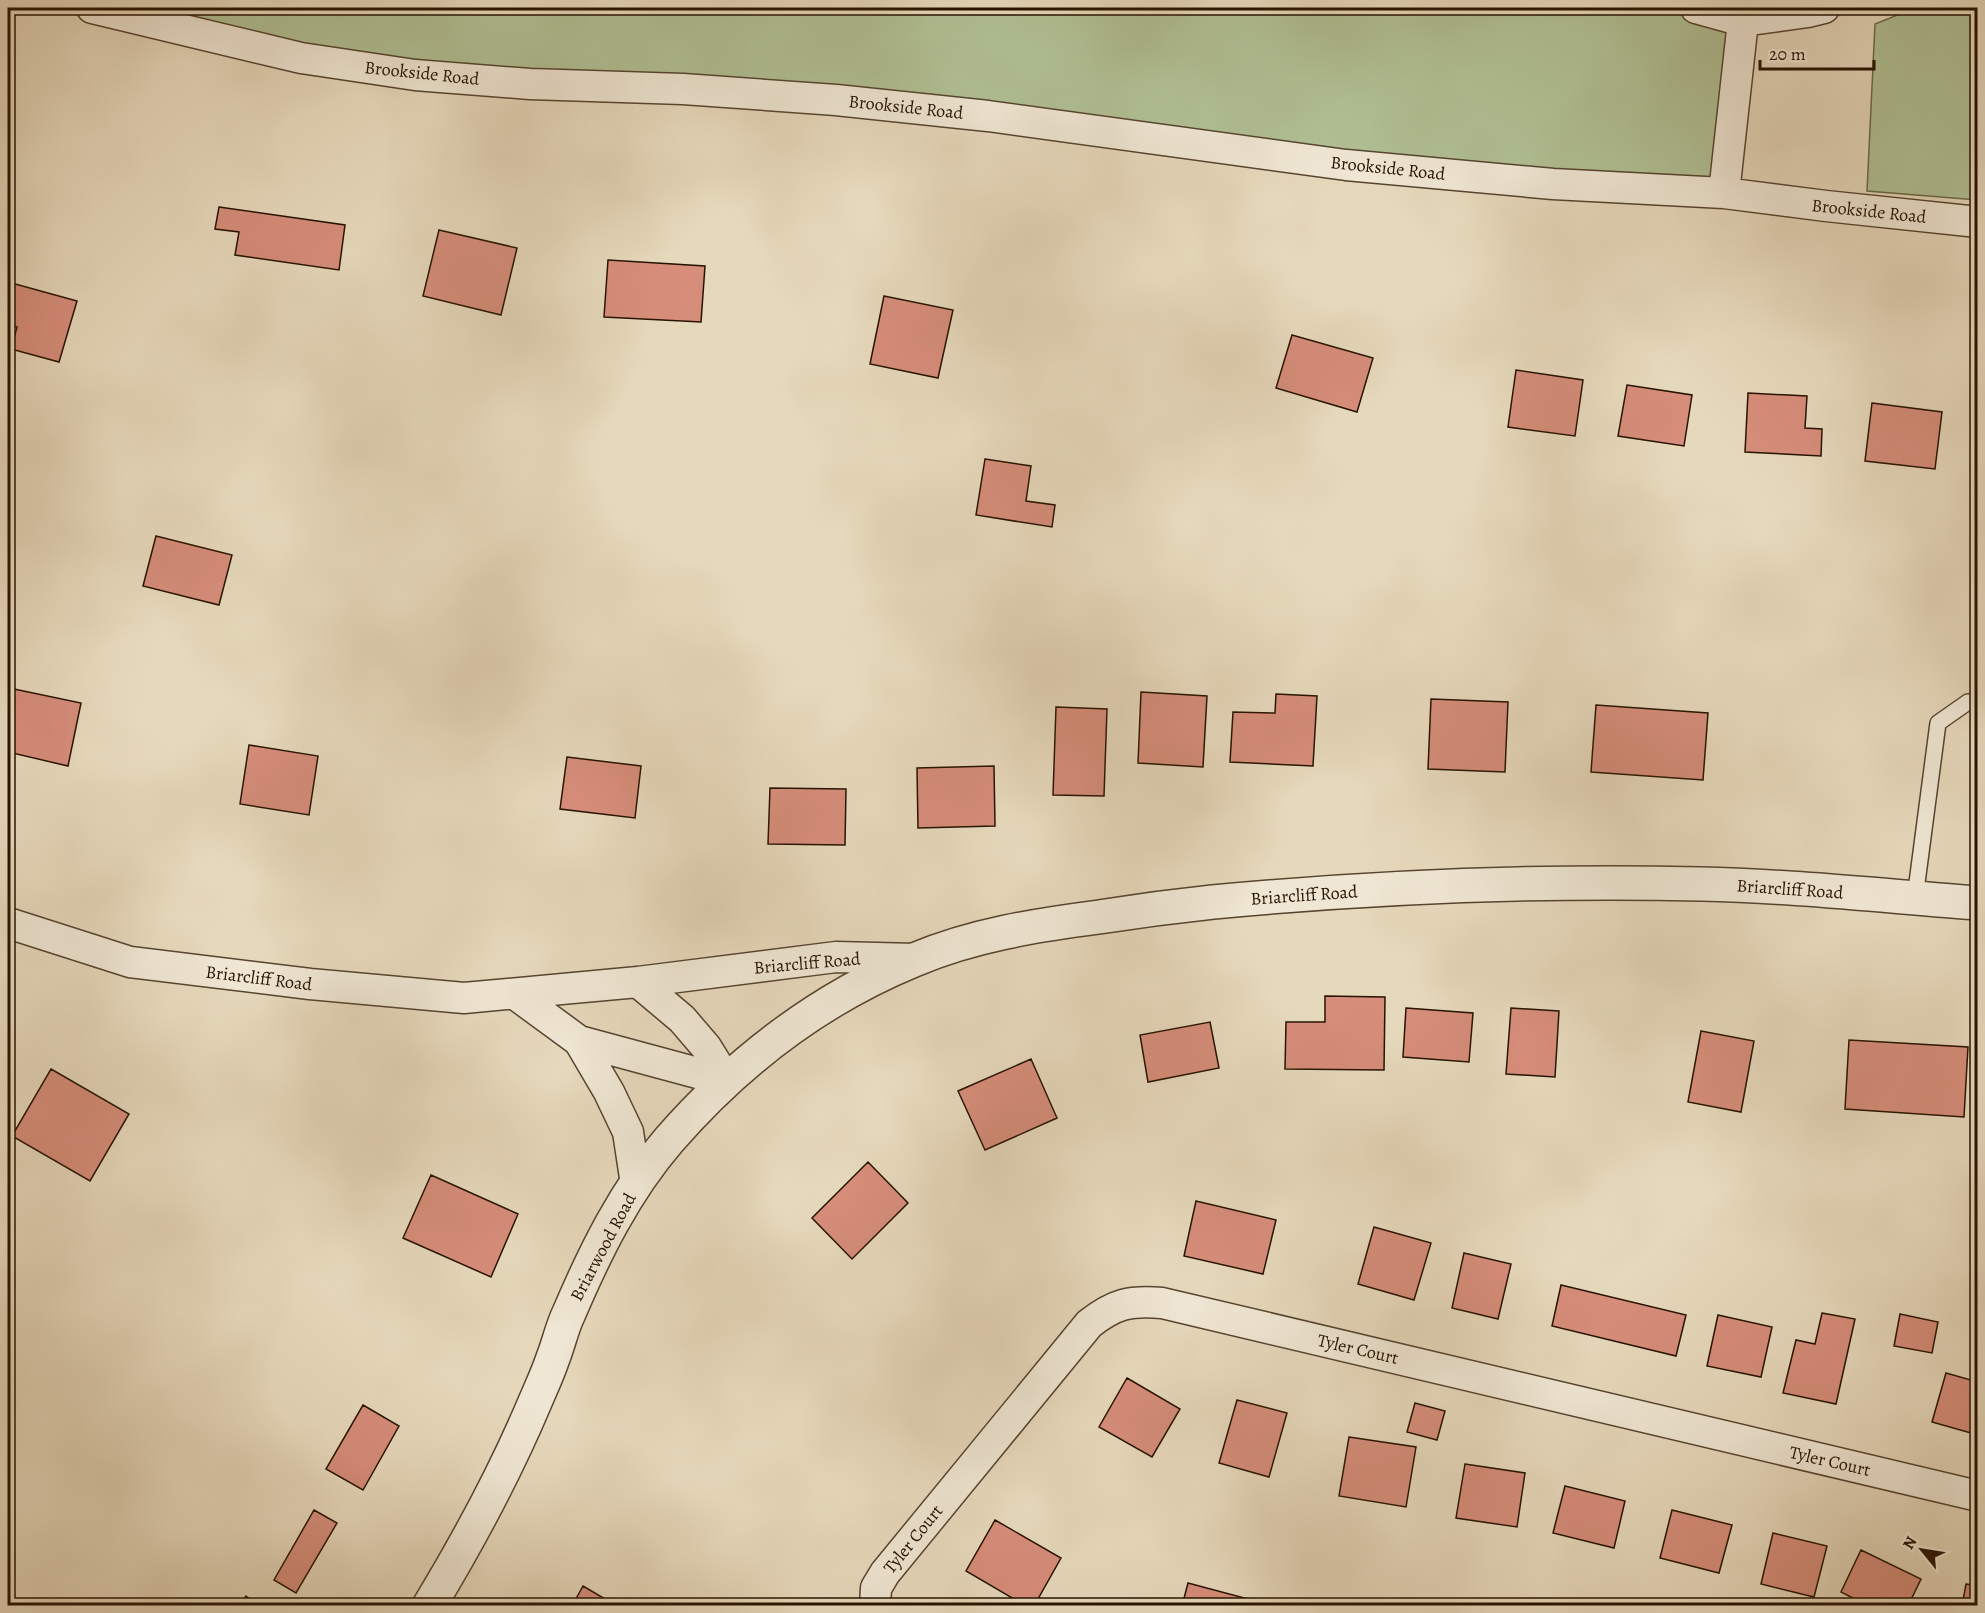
<svg xmlns="http://www.w3.org/2000/svg" width="1985" height="1613" font-family="Alegreya,serif">
  <style>
    .green { fill: #b0c094; stroke: #6c6a4a; stroke-width: 1.5 }
    .building { fill: #d68d7a; stroke: #271300; stroke-width: 1.5 }
    .lines { fill: none; stroke-linecap: round; stroke-linejoin: round }
    .service-casing { stroke: #57442f; stroke-width: 18 }
    .minor-casing { stroke: #57442f; stroke-width: 33 }
    .tertiary-casing { stroke: #57442f; stroke-width: 36 }
    .service { stroke: #efe6d3; stroke-width: 15 }
    .minor { stroke: #efe6d3; stroke-width: 30 }
    .tertiary { stroke: #efe6d3; stroke-width: 33 }
    .labels { text-anchor: middle; stroke-width: 5; stroke-linejoin: round; paint-order: stroke }
    .street-label { font-size: 18px; fill: #271300; stroke: #efe6d3 }
  </style>
  <rect width="100%" height="100%" fill="#e6d8bb"/>
  <filter id="stains"><feTurbulence type="fractalNoise" baseFrequency=".00333" numOctaves="4"/><feColorMatrix values="0 0 0 0 .2 0 0 0 0 .09 0 0 0 0 .02 0 0 0 .5 -.17"/></filter>
  <radialGradient id="worn" r=".72"><stop offset=".6" stop-color="#630" stop-opacity="0"/><stop offset="1" stop-color="#630" stop-opacity=".3"/></radialGradient>
  <path class="green" d="M94,8H1696L1743,21L1724,193L415,75Z
    M1915,8H1977V200L1867,191L1875,24Z"/>
  <path class="building" d="M219,207L345,225L339,270L235,255L239,232L215,229Z
    M439,230L517,248L501,315L423,296Z
    M608,260L705,266L701,322L604,317Z
    M8,282L77,301L59,362L11,349L17,327L8,325Z
    M884,296L953,310L938,378L870,364Z
    M1292,335L1373,358L1357,412L1276,388Z
    M1516,370L1583,380L1575,436L1508,427Z
    M1627,385L1692,395L1684,446L1618,436Z
    M1748,393L1807,396L1805,428L1822,429L1821,456L1745,452Z
    M1872,403L1942,412L1935,469L1865,461Z
    M985,459L1031,466L1026,501L1055,505L1052,527L976,515Z
    M156,536L232,555L219,605L143,586Z
    M14,689L81,703L68,766L8,752V720Z
    M1141,692L1207,696L1203,767L1138,763Z
    M1276,694L1317,696L1313,766L1230,762L1233,712L1275,713Z
    M1431,699L1508,702L1505,772L1428,769Z
    M1596,705L1708,713L1703,780L1591,772Z
    M1056,707L1107,709L1104,796L1053,795Z
    M249,745L318,756L309,815L240,804Z
    M567,757L641,766L635,818L560,809Z
    M994,766L995,826L918,828L917,768Z
    M770,788L846,789L845,845L768,844Z
    M1325,996L1385,997L1384,1070L1285,1069L1286,1022H1325Z
    M1406,1008L1473,1013L1469,1062L1403,1057Z
    M1511,1008L1559,1011L1555,1077L1506,1074Z
    M1210,1022L1219,1068L1148,1082L1140,1035Z
    M1701,1031L1754,1041L1741,1112L1688,1102Z
    M1849,1040L1968,1047L1964,1117L1845,1109Z
    M1031,1059L1057,1118L985,1150L958,1091Z
    M51,1069L129,1114L90,1181L12,1136Z
    M868,1162L908,1203L852,1259L812,1218Z
    M431,1175L518,1214L491,1277L403,1238Z
    M1196,1201L1276,1220L1263,1274L1184,1256Z
    M1374,1227L1431,1243L1414,1300L1358,1284Z
    M1464,1253L1511,1264L1498,1319L1452,1308Z
    M1561,1285L1686,1315L1676,1356L1552,1326Z
    M1822,1313L1855,1319L1836,1404L1783,1393L1796,1340L1815,1344Z
    M1900,1314L1938,1322L1932,1353L1894,1346Z
    M1718,1315L1772,1327L1761,1377L1707,1366Z
    M1946,1373L1978,1382V1435L1932,1422Z
    M1127,1378L1180,1409L1152,1457L1099,1427Z
    M1237,1400L1287,1413L1269,1477L1219,1463Z
    M1415,1403L1445,1411L1437,1440L1407,1432Z
    M363,1405L399,1426L363,1490L326,1469Z
    M1349,1437L1416,1447L1406,1507L1339,1496Z
    M1465,1464L1525,1473L1517,1527L1456,1518Z
    M1565,1486L1625,1501L1614,1548L1553,1533Z
    M314,1510L337,1523L296,1593L274,1580Z
    M1672,1510L1732,1525L1719,1573L1660,1558Z
    M995,1520L1061,1558L1034,1606H1026L966,1571Z
    M1773,1533L1827,1546L1814,1597L1761,1584Z
    M1861,1550L1921,1579L1908,1606H1868L1841,1592Z
    M1188,1583L1267,1604V1606H1182Z
    M1966,1584L1978,1586V1606H1962Z
    M583,1586L617,1606H572Z
    M246,1596L258,1606H239Z"/>
  <g class="lines">
    <g class="service-casing">
      <path id="service" d="M1915,898L1938,723L1968,702H1978"/>
    </g>
    <g class="minor-casing">
      <path id="minor" d="M92,8L301,58L415,75L530,84L683,89L836,100L988,116L1346,165L1553,184L1724,193L1826,206L1978,222
        M1696,8L1743,21L1808,12L1824,8
        M1724,193L1743,21
        M8,923L130,962L310,984L464,998L638,982L836,957L916,959
        M638,982L682,1019L706,1047L727,1081
        M515,994L579,1041L727,1081
        M579,1041L609,1092L628,1132L636,1184
        M875,1606L876,1588L885,1573L1089,1324C1114,1304 1130,1300 1162,1303L1978,1496"/>
    </g>
    <g class="tertiary-casing">
      <path id="tertiary" d="M429,1606C469,1540 505,1473 535,1402C541,1388 548,1373 553,1358C559,1343 562,1327 569,1313C595,1252 625,1191 669,1140C736,1063 819,999 914,960C973,935 1037,925 1099,917C1137,911 1175,906 1213,902C1375,887 1538,880 1701,884C1793,886 1885,896 1978,903"/>
    </g>
    <use href="#service" class="service"/>
    <use href="#minor" class="minor"/>
    <use href="#tertiary" class="tertiary"/>
  </g>
  <g class="labels">
    <g class="street-label">
      <text transform="translate(422 73) rotate(6)" y="6">Brookside Road</text>
      <text transform="translate(906 107) rotate(6)" y="6">Brookside Road</text>
      <text transform="translate(1388 168) rotate(6)" y="6">Brookside Road</text>
      <text transform="translate(1869 211) rotate(6)" y="6">Brookside Road</text>
      <text transform="translate(1790 889) rotate(4)" y="6">Briarcliff Road</text>
      <text transform="translate(1304 895) rotate(-4)" y="6">Briarcliff Road</text>
      <text transform="translate(807 963) rotate(-5)" y="6">Briarcliff Road</text>
      <text transform="translate(259 978) rotate(7)" y="6">Briarcliff Road</text>
      <text transform="translate(603 1247) rotate(-62)" y="6">Briarwood Road</text>
      <text transform="translate(1358 1349) rotate(13)" y="6">Tyler Court</text>
      <text transform="translate(1830 1461) rotate(13)" y="6">Tyler Court</text>
      <text transform="translate(913 1539) rotate(-51)" y="6">Tyler Court</text>
    </g>
  </g>
  <rect width="1985" height="1613" fill="none" stroke="#e6d8bb" stroke-width="30"/>
  <rect x="9" y="9" width="1967" height="1595" fill="none" stroke="#271300" stroke-width="3"/>
  <rect x="15" y="15" width="1955" height="1583" fill="none" stroke="#271300" stroke-width="1.5"/>
  <g transform="translate(1922 1550) rotate(300)" stroke="#efe6d3" stroke-width="4.5" paint-order="stroke">
  <path d="M0-4.5L10 22L0 15L-10 22Z" fill="#271300"/>
  <text y="-9" font-size="16" font-weight="bold" text-anchor="middle" fill="#271300">N</text>
  </g>
  <path d="M1760 60v9h114v-9" fill="none" stroke="#271300" stroke-width="3"/>
  <text x="1769" y="60" font-size="18" fill="#271300" stroke="#efe6d3" stroke-width="4.5" paint-order="stroke">20 m</text>
  <rect width="100%" height="100%" filter="url(#stains)"/>
  <rect width="100%" height="100%" fill="url(#worn)"/>
</svg>
